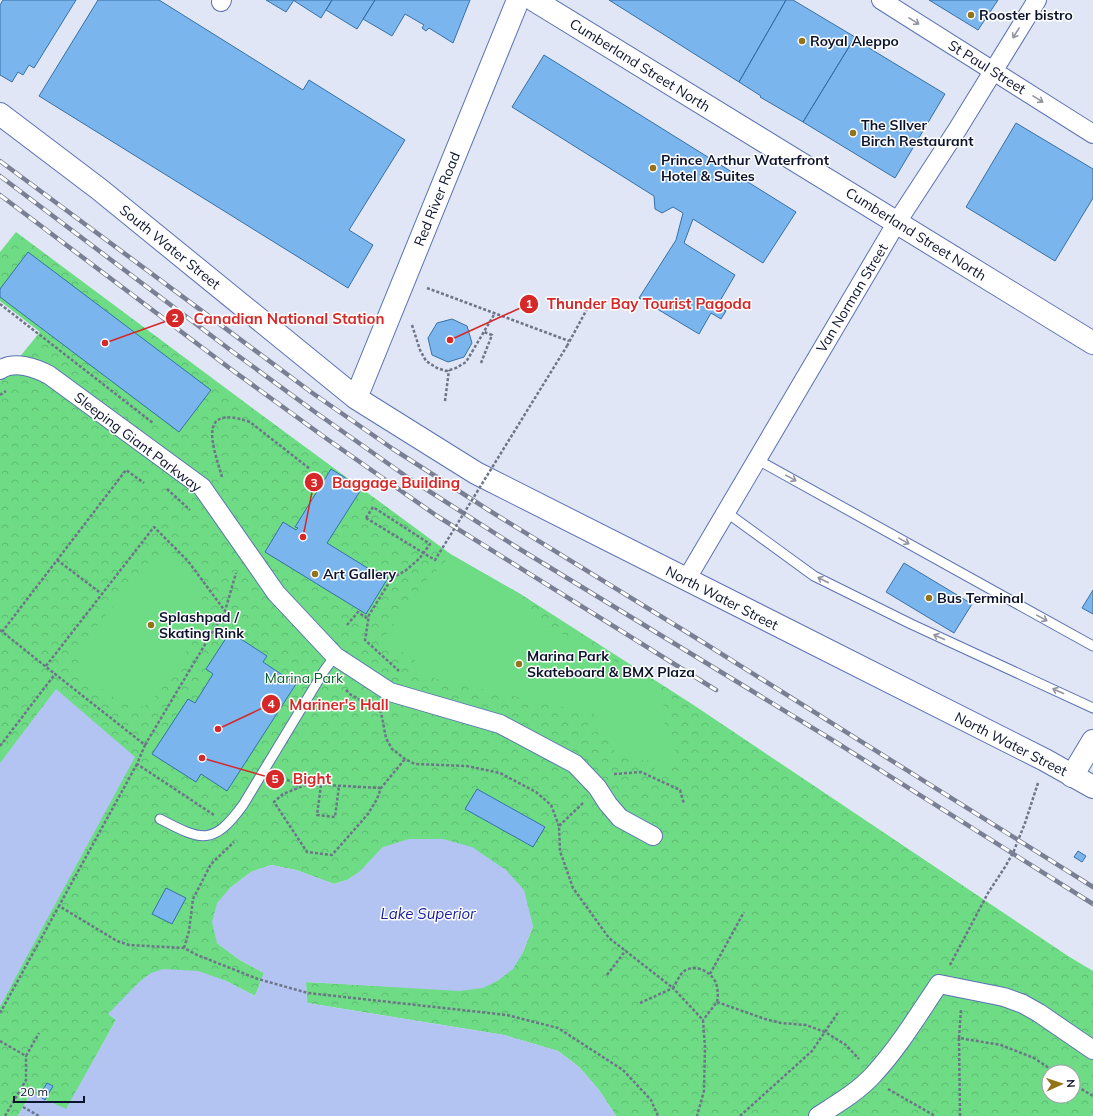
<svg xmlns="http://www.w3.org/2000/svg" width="1093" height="1116" font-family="Mulish,sans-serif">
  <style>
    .park { fill: url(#park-crowns); fill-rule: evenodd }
    .pitch { fill: #6ddc85 }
    .water { fill: #b3c4f2 }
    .building { fill: #7ab5ee; stroke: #3771a6 }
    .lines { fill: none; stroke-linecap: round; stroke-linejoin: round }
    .service-casing { stroke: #5c72b3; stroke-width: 11 }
    .minor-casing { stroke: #5c72b3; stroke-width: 20 }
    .tertiary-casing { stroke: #5c72b3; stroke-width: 24 }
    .secondary-casing { stroke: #5c72b3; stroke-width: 24 }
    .path { stroke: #6e7589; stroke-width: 2.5; stroke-dasharray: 3 2; stroke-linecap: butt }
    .service { stroke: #fff; stroke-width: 9 }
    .minor { stroke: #fff; stroke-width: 18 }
    .tertiary { stroke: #fff; stroke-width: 22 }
    .secondary { stroke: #fff; stroke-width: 22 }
    .rail-casing { stroke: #798094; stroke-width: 4.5 }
    .rail { stroke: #fff; stroke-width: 3; stroke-dasharray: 9; stroke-linecap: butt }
    .path-bridge { stroke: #6e7589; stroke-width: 2.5; stroke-dasharray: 3 2; stroke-linecap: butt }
    .oneway { stroke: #9295a0 }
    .poi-dot { fill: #92741b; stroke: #fff; stroke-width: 1.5 }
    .labels { text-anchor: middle; stroke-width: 3; stroke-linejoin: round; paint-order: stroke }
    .poi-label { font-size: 14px; font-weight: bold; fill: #0c132c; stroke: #fff; text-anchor: start }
    .street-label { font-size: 14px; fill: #0c132c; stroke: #fff }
    .park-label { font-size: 14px; fill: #056027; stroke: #fff }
    .water-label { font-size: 15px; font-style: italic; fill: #1920a0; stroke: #fff }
    .leader { fill: none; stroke: #d62828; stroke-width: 1.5 }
    .callout-dot { fill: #d62828; stroke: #fff; stroke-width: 1.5 }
    .mark-label { font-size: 12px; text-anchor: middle; font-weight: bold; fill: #fff }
    .callout-label { font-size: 15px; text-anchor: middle; font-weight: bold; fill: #d62828; stroke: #fff; stroke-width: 3; stroke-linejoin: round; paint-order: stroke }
  </style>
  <defs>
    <pattern id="park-crowns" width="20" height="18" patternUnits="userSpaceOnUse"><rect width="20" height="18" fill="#6ddc85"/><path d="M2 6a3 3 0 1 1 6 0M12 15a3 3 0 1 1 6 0" fill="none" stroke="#5dbc73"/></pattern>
  </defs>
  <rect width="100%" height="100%" fill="#e0e6f5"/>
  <path class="park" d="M16,232L251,407L452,555L522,595L692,704L1068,956L1093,971V1116H616L599,1090L579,1067L558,1051L504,1035L307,1003L306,982L459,990L497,981L512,969L523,952L533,926L383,847L360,872L347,880L334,884L296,870L271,865L251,872L230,888L217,943L240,960L264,973L255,996L224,980L109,1014L116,1020L66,1110L31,1093L18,1116H0V1006L13,982L0,763V381L40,332L0,301V252ZM1049,1072H1073V1096H1049Z"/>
  <path class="pitch" d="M162,552L172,553L199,588L203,602L205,619L201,630L150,703C147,704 144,707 141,707C125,710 95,683 82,673C78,662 82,653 85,641L150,561Z
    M452,555L522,595L525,607L542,625L586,644L625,667L663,697L665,728L678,756L667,776L655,770V762L617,755L602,729L586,736L583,732L595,714L419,675L417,662L383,639L424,583Z"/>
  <path class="water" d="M56,689L135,757L0,1006V763Z
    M409,839H443L472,847L506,870L524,890L533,926L523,952L513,969L497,981L483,988L459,991L306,982L307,1003L504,1035L558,1051L579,1067L599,1090L616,1116H18L31,1093L66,1109L116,1020L108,1014L139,982L151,973L163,969L198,971L224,980L255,996L264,973L240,960L217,943L212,922L217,903L230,888L251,872L271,865L296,870L334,884L347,880L359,872L383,847Z"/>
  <path class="building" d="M3,0H76L34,68L29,65L23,75L18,72L12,82L0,75V5Z
    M98,0H159L303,90L309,80L405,140L349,230L373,245L348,288L39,96Z
    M266,0H294L286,12Z
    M293,0H332L321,18Z
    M332,0H375L357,29L326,10Z
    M375,0H470L453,43L429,28L426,31L422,28L424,25L405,14L392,36L363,19Z
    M609,0H786L739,82Z
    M786,0H793L855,37L803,122L760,97L761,96L739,82Z
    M929,0H998L978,30Z
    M855,37L869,46V48L945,94L895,178L803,122Z
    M544,55L796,212L763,263L693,219L684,243L735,275L717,306L726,311L721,319L711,313L699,334L639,298L676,240L683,213L673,207L662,213L655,209L654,196L512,107Z
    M1016,123L1093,169V198L1055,261L966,207Z
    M28,252L211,390L179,432L0,297V289Z
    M452,319L467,326L472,343L464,357L448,362L432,355L428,338L437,323Z
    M331,469L362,488L327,543L374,572L375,570L388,578L366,614L265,552L283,522L296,530L298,528L295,527Z
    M904,563L972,604L954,633L886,592Z
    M1093,590V614L1082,608Z
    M230,632L267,656L263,662L296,684L227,791L201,774L196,782L152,754L188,699L195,703L213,674L206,669Z
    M477,789L545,827L533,847L465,809Z
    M1078,851L1086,856L1082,862L1074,857Z
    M166,888L186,898L172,924L152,914Z
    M47,1083L53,1086L45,1100L39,1096Z"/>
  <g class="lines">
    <g class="service-casing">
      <path id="service" d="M756,459L1093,646
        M726,512L814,576L911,624L1093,708
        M160,819C202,841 213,846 243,805L324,671L335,656"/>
    </g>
    <g class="minor-casing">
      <path id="minor" d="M881,0L1093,134
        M221,2L222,0
        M0,370C14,360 36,368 49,375L202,487L276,593L335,656L390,692L500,724L575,764L597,787L608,804L620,818L653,836
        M686,580L897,222L957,130L1037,0
        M818,1116C837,1104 859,1091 874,1074C899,1047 918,1015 939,984L1004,997L1023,1004L1039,1013L1093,1050"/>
    </g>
    <g class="tertiary-casing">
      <path id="tertiary" d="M534,0L1093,343
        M1072,776L1093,741"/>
    </g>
    <g class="secondary-casing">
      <path id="secondary" d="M0,114L99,189L356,398L476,473L1045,760L1093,787
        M356,398L518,0"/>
    </g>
    <path class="path" d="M427,288L569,341
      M0,304L153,423
      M412,325L420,350L426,361L437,368L446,371L456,368L466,362L495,313
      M567,346L587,309
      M481,363L492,335L484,332
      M0,395L6,391
      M445,401L449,370
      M222,477C213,446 196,403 250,422L310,469
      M167,489L190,510
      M366,518L373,507L430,544L420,558L405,571L392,578L369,615L365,640L399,671
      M57,560L102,594
      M347,625L358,612L368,619
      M0,630L55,674
      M2,632L126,470L144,483
      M46,666L154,527L188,561L225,611L236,573
      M346,690L351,695L365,703
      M379,711L381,712L386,738L392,749L405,759L415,764L467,766L500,773L536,792L551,805L559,826
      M145,745L225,611
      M0,746L55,674L145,745L137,764L214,815
      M137,764L59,906L117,941L129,945L184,948L197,955L258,979L308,993L507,1015L558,1028L623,1070L651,1100L658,1116
      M614,774L641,772L680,790L684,804
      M277,782C289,778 291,781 300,787
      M321,785L317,815L335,817L339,786
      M381,788L308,784L283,794L274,802L307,852L332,855L368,814L377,799L381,788L405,759
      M583,803L559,826L560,851L573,888L609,938L673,988C676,983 679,976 683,972C695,962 715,973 717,987C718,992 718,997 717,1002L703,1020
      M184,948L189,931L193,899L211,864L234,842
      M950,965L988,893L1005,867L1013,853L1025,823L1038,783
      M710,974L744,912
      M607,975L626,950
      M717,1002L765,1019L781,1023L806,1025L825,1032L846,1045L859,1059
      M640,1003L673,988L703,1020L705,1047L704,1091L697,1116
      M0,1013L59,906
      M959,1038L961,1009
      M0,1041L26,1056L39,1033
      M1073,1084L1093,1096
      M888,1089L935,1116
      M23,1107L39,1116
      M5,1116L26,1080V1056
      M740,1116L812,1051L839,1011
      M960,1116L959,1038L1001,1045L1034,1058L1055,1072"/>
    <use href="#service" class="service"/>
    <use href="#minor" class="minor"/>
    <use href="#tertiary" class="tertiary"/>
    <use href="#secondary" class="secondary"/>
    <g class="rail-casing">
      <path id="rail" d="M0,161L311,392L393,449L490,511L701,641L1093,887
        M0,176L233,352L315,412L410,479L518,548L834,741L1093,904
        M0,195L228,367L327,439L437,516L716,690"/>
    </g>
    <use href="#rail" class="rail"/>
    <path class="path-bridge" d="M366,518L435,560L567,346"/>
  </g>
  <defs><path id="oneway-shaft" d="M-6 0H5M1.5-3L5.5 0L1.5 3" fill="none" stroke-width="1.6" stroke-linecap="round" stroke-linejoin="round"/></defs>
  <g class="oneway">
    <use href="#oneway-shaft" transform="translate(914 21) rotate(32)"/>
    <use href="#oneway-shaft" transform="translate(1016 33) rotate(122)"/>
    <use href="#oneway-shaft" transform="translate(1038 99) rotate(32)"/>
    <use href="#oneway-shaft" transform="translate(791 478) rotate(29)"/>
    <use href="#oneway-shaft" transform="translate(904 541) rotate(29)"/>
    <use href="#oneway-shaft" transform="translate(823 580) rotate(-153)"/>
    <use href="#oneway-shaft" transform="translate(1042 618) rotate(29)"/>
    <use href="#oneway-shaft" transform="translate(939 637) rotate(-156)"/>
    <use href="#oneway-shaft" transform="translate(1058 691) rotate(-156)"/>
  </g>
  <g class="poi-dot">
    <circle cx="971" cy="15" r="4"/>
    <circle cx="802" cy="41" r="4"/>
    <circle cx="853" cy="133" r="4"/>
    <circle cx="653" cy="168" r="4"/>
    <circle cx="315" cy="574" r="4"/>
    <circle cx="929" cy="598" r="4"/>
    <circle cx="151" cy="625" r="4"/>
    <circle cx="519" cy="664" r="4"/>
  </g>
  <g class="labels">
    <g class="poi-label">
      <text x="979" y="20">Rooster bistro</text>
      <text x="810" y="46">Royal Aleppo</text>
      <text x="861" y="130">The SIlver<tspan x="861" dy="16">Birch Restaurant</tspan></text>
      <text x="661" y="165">Prince Arthur Waterfront<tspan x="661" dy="16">Hotel &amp; Suites</tspan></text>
      <text x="323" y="579">Art Gallery</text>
      <text x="937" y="603">Bus Terminal</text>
      <text x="159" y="622">Splashpad /<tspan x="159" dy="16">Skating Rink</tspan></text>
      <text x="527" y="661">Marina Park<tspan x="527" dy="16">Skateboard &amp; BMX Plaza</tspan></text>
    </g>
    <g class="street-label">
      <text transform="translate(640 65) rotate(32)" y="5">Cumberland Street North</text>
      <text transform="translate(987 67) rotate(32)" y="5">St Paul Street</text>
      <text transform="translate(437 199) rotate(-68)" y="5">Red River Road</text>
      <text transform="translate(916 234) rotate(32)" y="5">Cumberland Street North</text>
      <text transform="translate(170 247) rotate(39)" y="5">South Water Street</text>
      <text transform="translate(852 298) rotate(-59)" y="5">Van Norman Street</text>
      <text transform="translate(138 442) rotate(37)" y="5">Sleeping Giant Parkway</text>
      <text transform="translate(722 598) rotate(27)" y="5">North Water Street</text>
      <text transform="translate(1011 744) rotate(27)" y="5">North Water Street</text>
    </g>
    <g class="park-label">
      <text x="304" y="683">Marina Park</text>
    </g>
    <g class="water-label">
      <text x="428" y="919">Lake Superior</text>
    </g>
  </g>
  <path class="leader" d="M450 340L529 304M105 343L175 318M303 537L314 482M218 729L271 704M202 758L275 779"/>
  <g class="callout-dot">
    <circle cx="450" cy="340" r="4"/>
    <circle cx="105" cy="343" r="4"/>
    <circle cx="303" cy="537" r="4"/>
    <circle cx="218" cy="729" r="4"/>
    <circle cx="202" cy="758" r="4"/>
    <circle cx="529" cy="304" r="10"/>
    <circle cx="175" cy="318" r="10"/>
    <circle cx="314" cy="482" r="10"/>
    <circle cx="271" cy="704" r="10"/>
    <circle cx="275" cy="779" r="10"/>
  </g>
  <g class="mark-label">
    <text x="529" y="308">1</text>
    <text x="175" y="322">2</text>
    <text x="314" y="487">3</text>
    <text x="271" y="708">4</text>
    <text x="275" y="783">5</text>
  </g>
  <g class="callout-label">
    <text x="649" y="309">Thunder Bay Tourist Pagoda</text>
    <text x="289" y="324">Canadian National Station</text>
    <text x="396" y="488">Baggage Building</text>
    <text x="339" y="710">Mariner's Hall</text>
    <text x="312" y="784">Bight</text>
  </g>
  <g transform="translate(1061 1084) rotate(87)"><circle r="19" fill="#ffffff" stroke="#9ea1ab"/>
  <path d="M0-3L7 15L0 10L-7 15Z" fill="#92741b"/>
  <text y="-6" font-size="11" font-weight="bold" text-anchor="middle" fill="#0c132c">N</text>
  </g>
  <path d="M14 1096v6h70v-6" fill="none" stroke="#0c132c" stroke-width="2"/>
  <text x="20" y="1096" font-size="12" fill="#0c132c" stroke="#ffffff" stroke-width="3" paint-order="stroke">20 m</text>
</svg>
